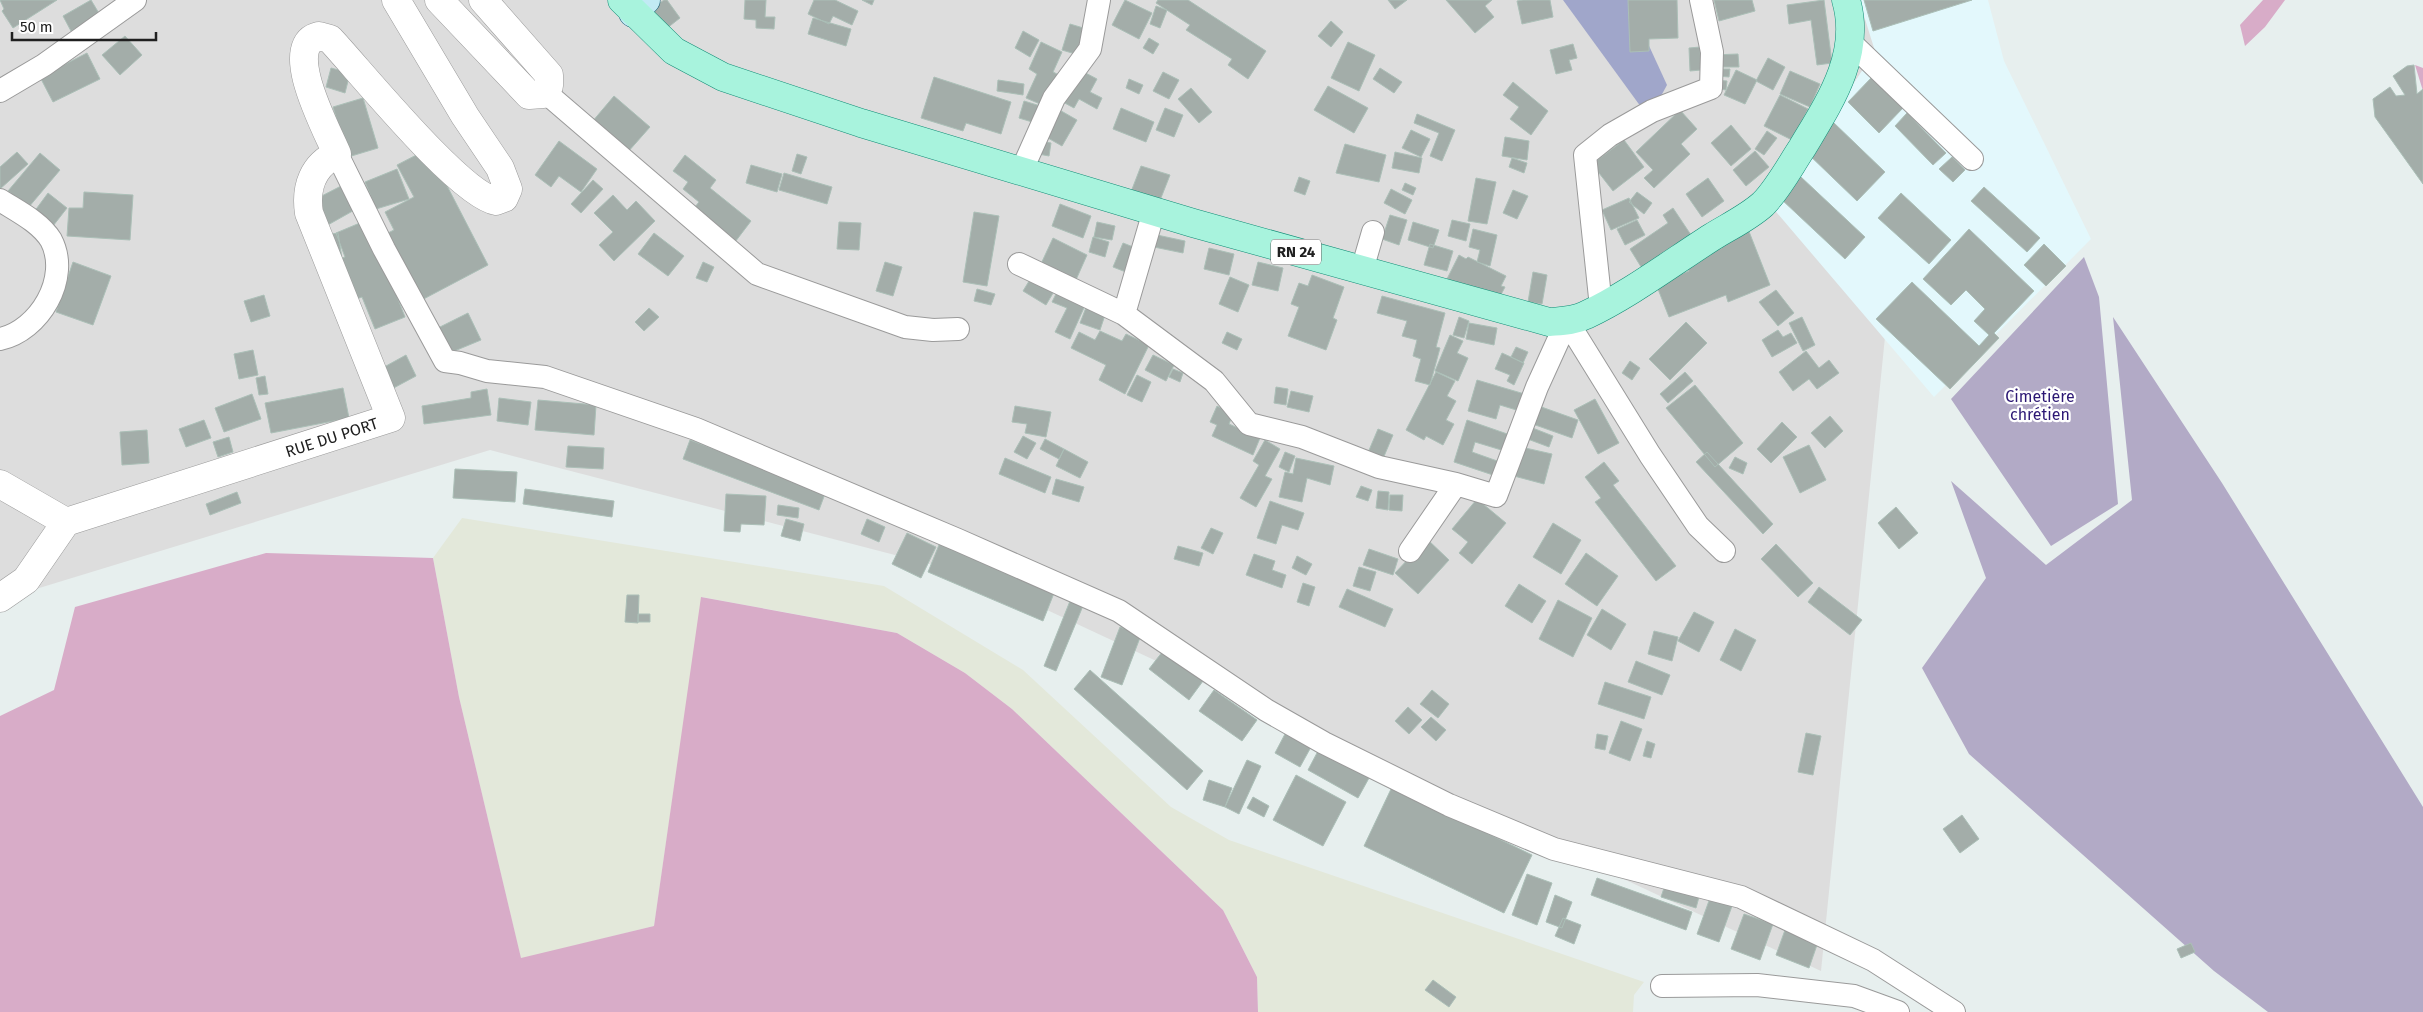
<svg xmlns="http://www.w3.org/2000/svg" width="2423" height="1012" font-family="'Fira Sans',sans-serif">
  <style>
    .residential { fill: #ddd }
    .industrial { fill: #e3e8da }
    .education { fill: #e3f8fc }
    .forest { fill: #a0a6ca }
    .cemetery { fill: #b2aac6 }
    .water { fill: #d8acc8 }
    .building { fill: #a3ada9; stroke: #abbfb7 }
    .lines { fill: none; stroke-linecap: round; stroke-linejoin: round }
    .minor-casing { stroke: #9a9a9a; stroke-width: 24 }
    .tertiary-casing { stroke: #9a9a9a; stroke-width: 29 }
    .secondary-casing { stroke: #10566d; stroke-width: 29 }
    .primary-casing { stroke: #0f8c75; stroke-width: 29 }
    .minor { stroke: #fff; stroke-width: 22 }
    .tertiary { stroke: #fff; stroke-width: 28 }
    .secondary { stroke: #c1eaf4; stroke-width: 28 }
    .primary { stroke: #a8f3dd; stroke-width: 28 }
    .labels { text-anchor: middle; stroke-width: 4.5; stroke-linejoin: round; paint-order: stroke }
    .shield { fill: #fff; stroke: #636363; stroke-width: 1 }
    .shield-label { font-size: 15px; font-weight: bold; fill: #202020 }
    .park-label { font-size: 16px; fill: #2c1774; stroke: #fff }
    .street-label { font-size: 16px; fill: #202020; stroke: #fff }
  </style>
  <rect width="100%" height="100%" fill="#e7efee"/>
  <path class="residential" d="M0,0H1919L1821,971L972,575L490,450L0,600Z"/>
  <path class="industrial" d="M462,518L884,586L1023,670L1171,807L1229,840L1644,982L1634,995L1633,1012H1258L1257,977L1223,910L1012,709L965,673L897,633L702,597L654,926L521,959L459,697L433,558Z"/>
  <path class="education" d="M1859,0H1988L2004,61L2091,239L1934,397L1772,207L1875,51Z"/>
  <path class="forest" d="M1563,0H1628L1667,85L1649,118Z"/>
  <path class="cemetery" d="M2084,257L2099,297L2118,504L2051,546L1951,399Z
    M2113,317L2222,483L2423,807V1012H2268L2214,971L1969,754L1922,668L1986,578L1951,481L2046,565L2132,500Z"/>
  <path class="water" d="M2263,0H2285L2265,27L2245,46L2240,25Z
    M2415,65L2423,68V91Z
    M266,553L433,558L459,697L521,958L654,926L701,597L897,633L965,673L1012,709L1223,910L1257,977L1258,1012H0V716L54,690L75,607Z"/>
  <path class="building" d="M0,0H57L13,28L2,11L4,9Z
    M91,0L100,15L71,31L63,16Z
    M664,0H667L680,18L662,32L647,12Z
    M745,0H766L765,17H775L774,29L756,28V20L744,19Z
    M814,0H835L858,11L852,25L833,16L829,24L808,14Z
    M862,0H874L872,5Z
    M1125,0L1152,13L1139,39L1112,25Z
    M1158,0H1188L1266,51L1248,79L1228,65L1232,59L1186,30L1190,25L1156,3Z
    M1388,0H1407L1395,9Z
    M1446,0H1492L1485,6L1494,17L1475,33Z
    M1523,0H1550L1553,17L1522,24L1517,1Z
    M1628,0H1677L1678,38L1649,39V51L1630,52Z
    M1714,0H1752L1755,11L1719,21Z
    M1824,0L1832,63L1817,65L1811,20L1789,24L1787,5Z
    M1864,0H1972L1873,31Z
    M1156,6L1167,10L1160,28L1150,24Z
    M813,18L851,29L846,46L808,34Z
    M1331,21L1343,32L1331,47L1318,36Z
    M1070,24L1090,30L1082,56L1062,50Z
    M1023,31L1039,40L1030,57L1015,48Z
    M125,36L142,55L120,75L102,55Z
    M1149,38L1159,44L1153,54L1143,48Z
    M1041,42L1062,52L1053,72L1061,76L1047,107L1026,98L1037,74L1029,69Z
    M1348,42L1375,55L1359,91L1331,78Z
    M1573,44L1577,58L1569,60L1572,70L1556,74L1550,50Z
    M1700,47L1701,70L1690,71L1689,48Z
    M87,53L100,79L53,102L40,77Z
    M1738,54L1739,67H1713L1712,55Z
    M1768,58L1785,67L1773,90L1756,81Z
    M2414,65L2417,94L2423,89V184L2375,117L2373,99L2390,87L2396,96L2405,95L2393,76L2407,66Z
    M331,68L350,73L345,93L326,87Z
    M1380,68L1402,82L1394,93L1373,79Z
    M1078,69L1097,79L1090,92L1102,98L1097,109L1079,99L1074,108L1061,101Z
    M1717,69H1730L1729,77L1717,76Z
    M1736,70L1757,80L1745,104L1724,95Z
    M1790,71L1820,84L1810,107L1780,94Z
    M1163,72L1179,80L1169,99L1153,91Z
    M934,77L1011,102L1001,134L966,123L963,131L921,118Z
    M1872,77L1903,108L1879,133L1848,102Z
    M1129,79L1143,85L1139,94L1126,88Z
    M998,80L1024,84L1023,95L997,91Z
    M1715,80L1727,81L1726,90L1714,88Z
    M1513,82L1548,111L1531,135L1510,119L1519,107L1503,95Z
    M1328,86L1368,108L1354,133L1314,110Z
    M1191,88L1212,112L1199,123L1178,99Z
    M1780,95L1808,109L1792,140L1764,126Z
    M614,96L650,127L627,153L592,122Z
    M363,98L378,148L348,157L333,107Z
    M1024,101L1047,108L1042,125L1019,118Z
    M1056,108L1077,120L1062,146L1041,134Z
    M1121,108L1154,122L1146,142L1113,129Z
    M1165,108L1183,115L1174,137L1156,130Z
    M1680,110L1697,129L1681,144L1690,154L1654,188L1644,178L1653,170L1636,152Z
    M1907,113L1946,153L1933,165L1895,126Z
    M1417,114L1455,130L1442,161L1430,156L1439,133L1414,123Z
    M1833,122L1885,172L1857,201L1805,151Z
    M1731,125L1751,149L1731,166L1711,143Z
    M1411,130L1430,139L1421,157L1402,148Z
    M1767,131L1777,138L1764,155L1755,149Z
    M1505,137L1529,141L1527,160L1502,156Z
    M1035,140L1051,143L1049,156L1033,153Z
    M1624,140L1644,167L1613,191L1592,164Z
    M559,141L597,169L581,192L559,176L551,187L535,175Z
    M1345,144L1386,155L1379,182L1336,173Z
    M428,149L488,265L416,303L388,233L394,230L385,212L414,197L397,165Z
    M1755,151L1769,167L1746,186L1733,170Z
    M17,152L28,164L0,189V167Z
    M1395,152L1422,158L1419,173L1392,168Z
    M40,153L60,170L28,208L8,191Z
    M797,154L807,157L801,174L792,171Z
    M685,155L716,180L710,188L751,221L732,246L690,213L699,202L683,189L688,182L673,171Z
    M1952,157L1965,170L1953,182L1939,169Z
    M1512,158L1527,163L1524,173L1509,167Z
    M751,165L782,174L777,192L746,183Z
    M1141,166L1170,175L1157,208L1129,197Z
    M397,169L409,199L376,209L365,182Z
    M784,173L832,187L827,204L779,190Z
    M1299,177L1310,181L1305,195L1294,191Z
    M1801,177L1865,237L1845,259L1781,199Z
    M1476,178L1496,182L1487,224L1468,221Z
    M1708,178L1724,201L1702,217L1686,194Z
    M593,180L603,189L581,213L571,204Z
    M1405,183L1416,188L1413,195L1402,190Z
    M345,184L358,208L326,226L312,201Z
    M1984,187L2040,238L2027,252L1971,201Z
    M1391,189L1412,200L1405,214L1384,203Z
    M1513,190L1528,196L1517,219L1503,213Z
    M84,192L133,195L130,240L67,236L69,208H83Z
    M1637,192L1652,203L1644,214L1629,202Z
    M48,193L67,208L53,226L34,212Z
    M1901,193L1951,240L1929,264L1878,218Z
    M613,195L627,210L636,201L655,221L614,261L599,245L613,232L594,213Z
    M1629,198L1639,218L1611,230L1602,210Z
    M1060,204L1091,216L1083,238L1052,226Z
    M1673,208L1693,238L1643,270L1630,249L1668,223L1663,215Z
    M974,212L999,216L987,286L963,282Z
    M1390,215L1407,220L1399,245L1382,239Z
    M367,220L405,317L375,329L362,297L346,303L337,260L345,257L336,233Z
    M1452,220L1470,224L1466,241L1448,236Z
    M1637,220L1645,235L1625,245L1617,229Z
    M839,222L861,223L859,250L837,249Z
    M1097,222L1115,226L1112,240L1094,237Z
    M1413,222L1439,230L1433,248L1408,240Z
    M1473,229L1497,235L1490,266L1477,262L1480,250L1469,247Z
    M1748,229L1770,285L1728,302L1726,295L1669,317L1656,284L1689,271L1685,262L1722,248L1718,240Z
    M1969,229L2034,291L1994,333L1999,338L1950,389L1876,319L1912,282L1979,346L1989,335L1974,321L1985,309L1966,290L1951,305L1923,279Z
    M338,233L342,258L329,260L325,235Z
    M654,233L684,256L668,276L638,254Z
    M1157,235L1185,241L1183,253L1154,247Z
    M1093,237L1109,242L1105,257L1089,252Z
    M1053,238L1087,255L1075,282L1040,266Z
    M1123,243L1141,250L1131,274L1113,267Z
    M1430,244L1453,251L1447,271L1424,265Z
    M2044,244L2066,266L2046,286L2024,265Z
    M1209,248L1234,254L1229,275L1204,269Z
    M1459,255L1466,259L1468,257L1506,276L1501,286L1505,287L1496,304L1447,279Z
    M73,262L111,276L93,325L56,312Z
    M703,262L714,267L707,282L696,278Z
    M885,262L902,267L893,296L876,291Z
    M1258,262L1283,268L1278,291L1252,285Z
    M1533,272L1547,275L1542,304L1528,302Z
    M1034,273L1056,288L1046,305L1023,291Z
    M1312,275L1344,287L1333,318L1337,320L1326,350L1288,336L1299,307L1291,304L1299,283L1308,286Z
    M1230,277L1249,285L1238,312L1219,304Z
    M1059,288L1087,301L1070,339L1055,332L1067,308L1052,302Z
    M977,289L995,294L991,305L974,301Z
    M1776,290L1794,313L1778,326L1759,302Z
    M264,295L270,316L251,322L244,301Z
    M1382,296L1445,313L1436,347L1440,348L1430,385L1415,381L1421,359L1413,356L1417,340L1402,336L1407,321L1377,313Z
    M1087,305L1106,312L1100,330L1080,323Z
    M649,308L659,317L644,331L635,322Z
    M468,313L481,340L452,352L436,329Z
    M1459,317L1469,321L1464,338L1453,335Z
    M1802,317L1815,345L1803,351L1789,323Z
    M1686,322L1707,343L1670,380L1649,359Z
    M1469,323L1497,328L1494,345L1466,339Z
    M1778,330L1783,337L1791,333L1797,343L1772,357L1762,340Z
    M1100,331L1122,341L1126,334L1149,345L1125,394L1099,380L1106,365L1071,348L1079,332L1095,340Z
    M1227,332L1242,339L1237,350L1222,343Z
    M1450,335L1463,341L1457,353L1468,358L1458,381L1435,371Z
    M1516,347L1528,352L1523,363L1511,357Z
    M253,350L258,375L239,379L234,354Z
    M1806,351L1819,368L1829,360L1839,373L1817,389L1809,379L1793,391L1779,372Z
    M1502,353L1524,363L1514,385L1507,381L1510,375L1495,369Z
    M406,355L416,376L388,391L377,371Z
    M1153,355L1174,365L1166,381L1145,370Z
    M1630,361L1640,368L1632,380L1622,373Z
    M1173,369L1183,373L1180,382L1169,377Z
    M1436,372L1455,381L1447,396L1456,401L1446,420L1454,424L1443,445L1426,436L1424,440L1406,430Z
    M1685,372L1693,381L1668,403L1660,394Z
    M1137,375L1151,382L1142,402L1127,395Z
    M265,376L268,394L259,395L256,378Z
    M1477,380L1528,395L1523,412L1500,405L1496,419L1468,411Z
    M1695,385L1743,443L1715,467L1666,408Z
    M1276,387L1288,389L1286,405L1274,403Z
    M343,388L349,418L271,433L265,403Z
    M487,389L491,415L424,424L422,406L471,398V392Z
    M1291,391L1313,396L1309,412L1287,407Z
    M252,394L261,419L224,432L215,408Z
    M499,398L531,402L528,425L497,421Z
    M1595,399L1619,443L1598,454L1574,410Z
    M538,400L596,405L594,435L535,430Z
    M1533,404L1578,420L1572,438L1527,422Z
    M1015,406L1051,412L1046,437L1025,433L1027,424L1012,422Z
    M1217,406L1233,414L1229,424L1260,438L1253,455L1212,436L1217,425L1210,422Z
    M1830,416L1843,431L1825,448L1811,433Z
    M204,420L211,438L186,447L179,429Z
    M1467,420L1513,436L1508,452L1475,442L1472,452L1500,462L1496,476L1454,462Z
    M1782,422L1797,437L1771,463L1757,449Z
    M1530,427L1553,436L1549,447L1525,438Z
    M1378,429L1393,435L1382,461L1367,455Z
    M147,430L149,463L122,465L120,432Z
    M1023,436L1036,443L1027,459L1014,452Z
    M229,437L233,452L218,457L213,442Z
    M1045,439L1064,449L1059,459L1040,449Z
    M690,440L826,491L819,510L683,459Z
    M1265,440L1280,449L1265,476L1272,479L1256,507L1240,498L1259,465L1253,461Z
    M1809,445L1826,480L1800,493L1783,457Z
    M568,446L604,448L603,469L566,467Z
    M1521,447L1552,454L1544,484L1514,476Z
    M1064,449L1088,462L1080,478L1056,466Z
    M1285,452L1295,456L1289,472L1279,467Z
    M1707,452L1773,524L1763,534L1696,462Z
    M1735,457L1747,463L1743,474L1729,468Z
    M1005,458L1051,477L1045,493L999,474Z
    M1296,458L1334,466L1330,485L1307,478L1302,502L1279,497L1285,472L1293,474Z
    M1604,462L1619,481L1613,485L1676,566L1656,581L1595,502L1601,498L1585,477Z
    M455,469L517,472L515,502L453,498Z
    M1056,479L1084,487L1079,502L1052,494Z
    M1361,486L1372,490L1368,501L1356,497Z
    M525,489L614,501L612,517L523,504Z
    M1378,491L1389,492L1388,510L1376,508Z
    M237,492L241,503L210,515L206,504Z
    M726,494L766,496L764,525L741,524L740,532L724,531Z
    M1390,495H1403L1402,511L1389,510Z
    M1477,499L1506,523L1472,564L1459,553L1468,542L1452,529Z
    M1270,501L1304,513L1298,530L1282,525L1276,544L1257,538Z
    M778,505L799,508L798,518L777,515Z
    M1896,507L1918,533L1899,549L1878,523Z
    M786,519L804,524L800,541L781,536Z
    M867,519L885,527L879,542L861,534Z
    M1553,523L1581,540L1561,574L1533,557Z
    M1211,528L1223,533L1213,554L1201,548Z
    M907,533L936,547L921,578L892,564Z
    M1427,539L1449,560L1418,594L1395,573Z
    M941,540L1056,588L1043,621L928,572Z
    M1776,544L1813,583L1798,597L1761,559Z
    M1178,546L1203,553L1199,566L1174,559Z
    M1369,549L1398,559L1393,575L1363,565Z
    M1586,553L1618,576L1597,606L1565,584Z
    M1254,554L1275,561L1272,570L1286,575L1282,588L1246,575Z
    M1297,556L1312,564L1306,575L1292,568Z
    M1359,567L1376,572L1370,591L1353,586Z
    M1303,583L1315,587L1309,606L1297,602Z
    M1519,584L1546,601L1532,623L1505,606Z
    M1819,587L1862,620L1850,635L1808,602Z
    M1347,589L1393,609L1385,627L1339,607Z
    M627,595H639L638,623L625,622Z
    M1072,596L1085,601L1056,671L1044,666Z
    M1558,600L1592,618L1573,657L1539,639Z
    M1602,609L1626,624L1611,650L1587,635Z
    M1694,612L1714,622L1699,652L1678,641Z
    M638,614H650V622H638Z
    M1120,627L1141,635L1122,685L1101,677Z
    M1735,629L1756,640L1741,671L1720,660Z
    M1654,631L1678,637L1672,661L1648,654Z
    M1163,651L1203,681L1189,700L1149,669Z
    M1636,661L1670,675L1662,695L1628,682Z
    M1090,670L1203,771L1187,790L1074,689Z
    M1605,682L1651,697L1644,719L1598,704Z
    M1214,690L1257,720L1242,741L1199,711Z
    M1432,690L1449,704L1438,718L1420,704Z
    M1408,707L1422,720L1409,734L1395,721Z
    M1431,717L1446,730L1436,741L1421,727Z
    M1621,721L1642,729L1630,761L1609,753Z
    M1806,733L1821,736L1813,775L1798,772Z
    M1285,734L1311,747L1300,767L1275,753Z
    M1597,734L1608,736L1605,750L1595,748Z
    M1647,741L1655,744L1651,758L1643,756Z
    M1318,751L1369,778L1358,798L1308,770Z
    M1247,760L1261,766L1239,814L1225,807Z
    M1296,775L1346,802L1323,846L1273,820Z
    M1209,780L1232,788L1225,807L1203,800Z
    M1392,787L1532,855L1504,913L1364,846Z
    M1253,797L1269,806L1264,817L1247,808Z
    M1962,815L1979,839L1960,853L1943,829Z
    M1527,874L1552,883L1537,925L1512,915Z
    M1597,878L1692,912L1686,930L1591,895Z
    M1665,885L1699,897L1696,908L1661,897Z
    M1555,895L1572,902L1562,928L1546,922Z
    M1710,898L1732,906L1719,942L1697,934Z
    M1744,914L1773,924L1760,960L1731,949Z
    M1563,918L1581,925L1574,944L1555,936Z
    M1785,930L1818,942L1809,968L1776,955Z
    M2191,943L2195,952L2181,958L2177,949Z
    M1433,980L1456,997L1449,1007L1425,990Z"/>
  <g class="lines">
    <g class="minor-casing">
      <path id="minor" d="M1850,42L1972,159
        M0,91L44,65L135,0
        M545,92L757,274L905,327L933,330L958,329
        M337,154L384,249L445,361L460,363L487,371L545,377L696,429L958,540L1119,611L1266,710L1324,743L1449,805L1554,849L1741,897L1873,960L1954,1012
        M1021,172L1054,98L1090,49L1099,0
        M0,200C17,211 40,222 51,240C71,278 39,331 0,339
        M1154,211L1124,314L1214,381L1249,424L1302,437L1379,467L1456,484
        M1019,264L1124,314
        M1362,270L1373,232
        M1601,307L1585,155L1610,135L1652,111L1711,88L1712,52L1701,0
        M1567,321L1650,455L1698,526L1724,551
        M1410,551L1456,484L1496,496L1537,387L1567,321
        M1662,986L1757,985L1854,996L1898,1012"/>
    </g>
    <g class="tertiary-casing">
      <g id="tertiary">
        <path d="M439,0L529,95L543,94L549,86V75L483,0"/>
        <path id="s1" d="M0,484L66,522L391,418L309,213C305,187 313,165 337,154C328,132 280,45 319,36L330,39C360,71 460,195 496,201L504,198L508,189L500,168L465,116L396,0"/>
        <path d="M0,598L26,580L66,522"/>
      </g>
    </g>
    <g class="secondary-casing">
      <path id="secondary" d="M633,13L646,0"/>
    </g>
    <g class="primary-casing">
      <path id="primary" d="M622,0L674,51L723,77L861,123L1193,223L1549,322C1561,321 1574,321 1586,315C1627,296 1673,262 1712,237C1728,227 1749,217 1763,204C1778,189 1790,166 1802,148C1829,103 1862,55 1846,0"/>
    </g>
    <use href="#minor" class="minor"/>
    <use href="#tertiary" class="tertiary"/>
    <use href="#secondary" class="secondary"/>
    <use href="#primary" class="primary"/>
  </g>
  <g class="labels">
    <rect class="shield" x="1271" y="239.5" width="50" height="25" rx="4"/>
    <g class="shield-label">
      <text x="1296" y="257">RN 24</text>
    </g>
    <g class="park-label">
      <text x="2040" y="402">Cimetière<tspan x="2040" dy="18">chrétien</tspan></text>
    </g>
    <g class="street-label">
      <text dy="6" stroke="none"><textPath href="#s1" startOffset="355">RUE DU PORT</textPath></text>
    </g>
  </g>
  <path d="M12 32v8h144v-8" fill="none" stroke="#202020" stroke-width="2.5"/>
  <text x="20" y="32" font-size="15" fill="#202020" stroke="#ffffff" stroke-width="4" paint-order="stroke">50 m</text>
</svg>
